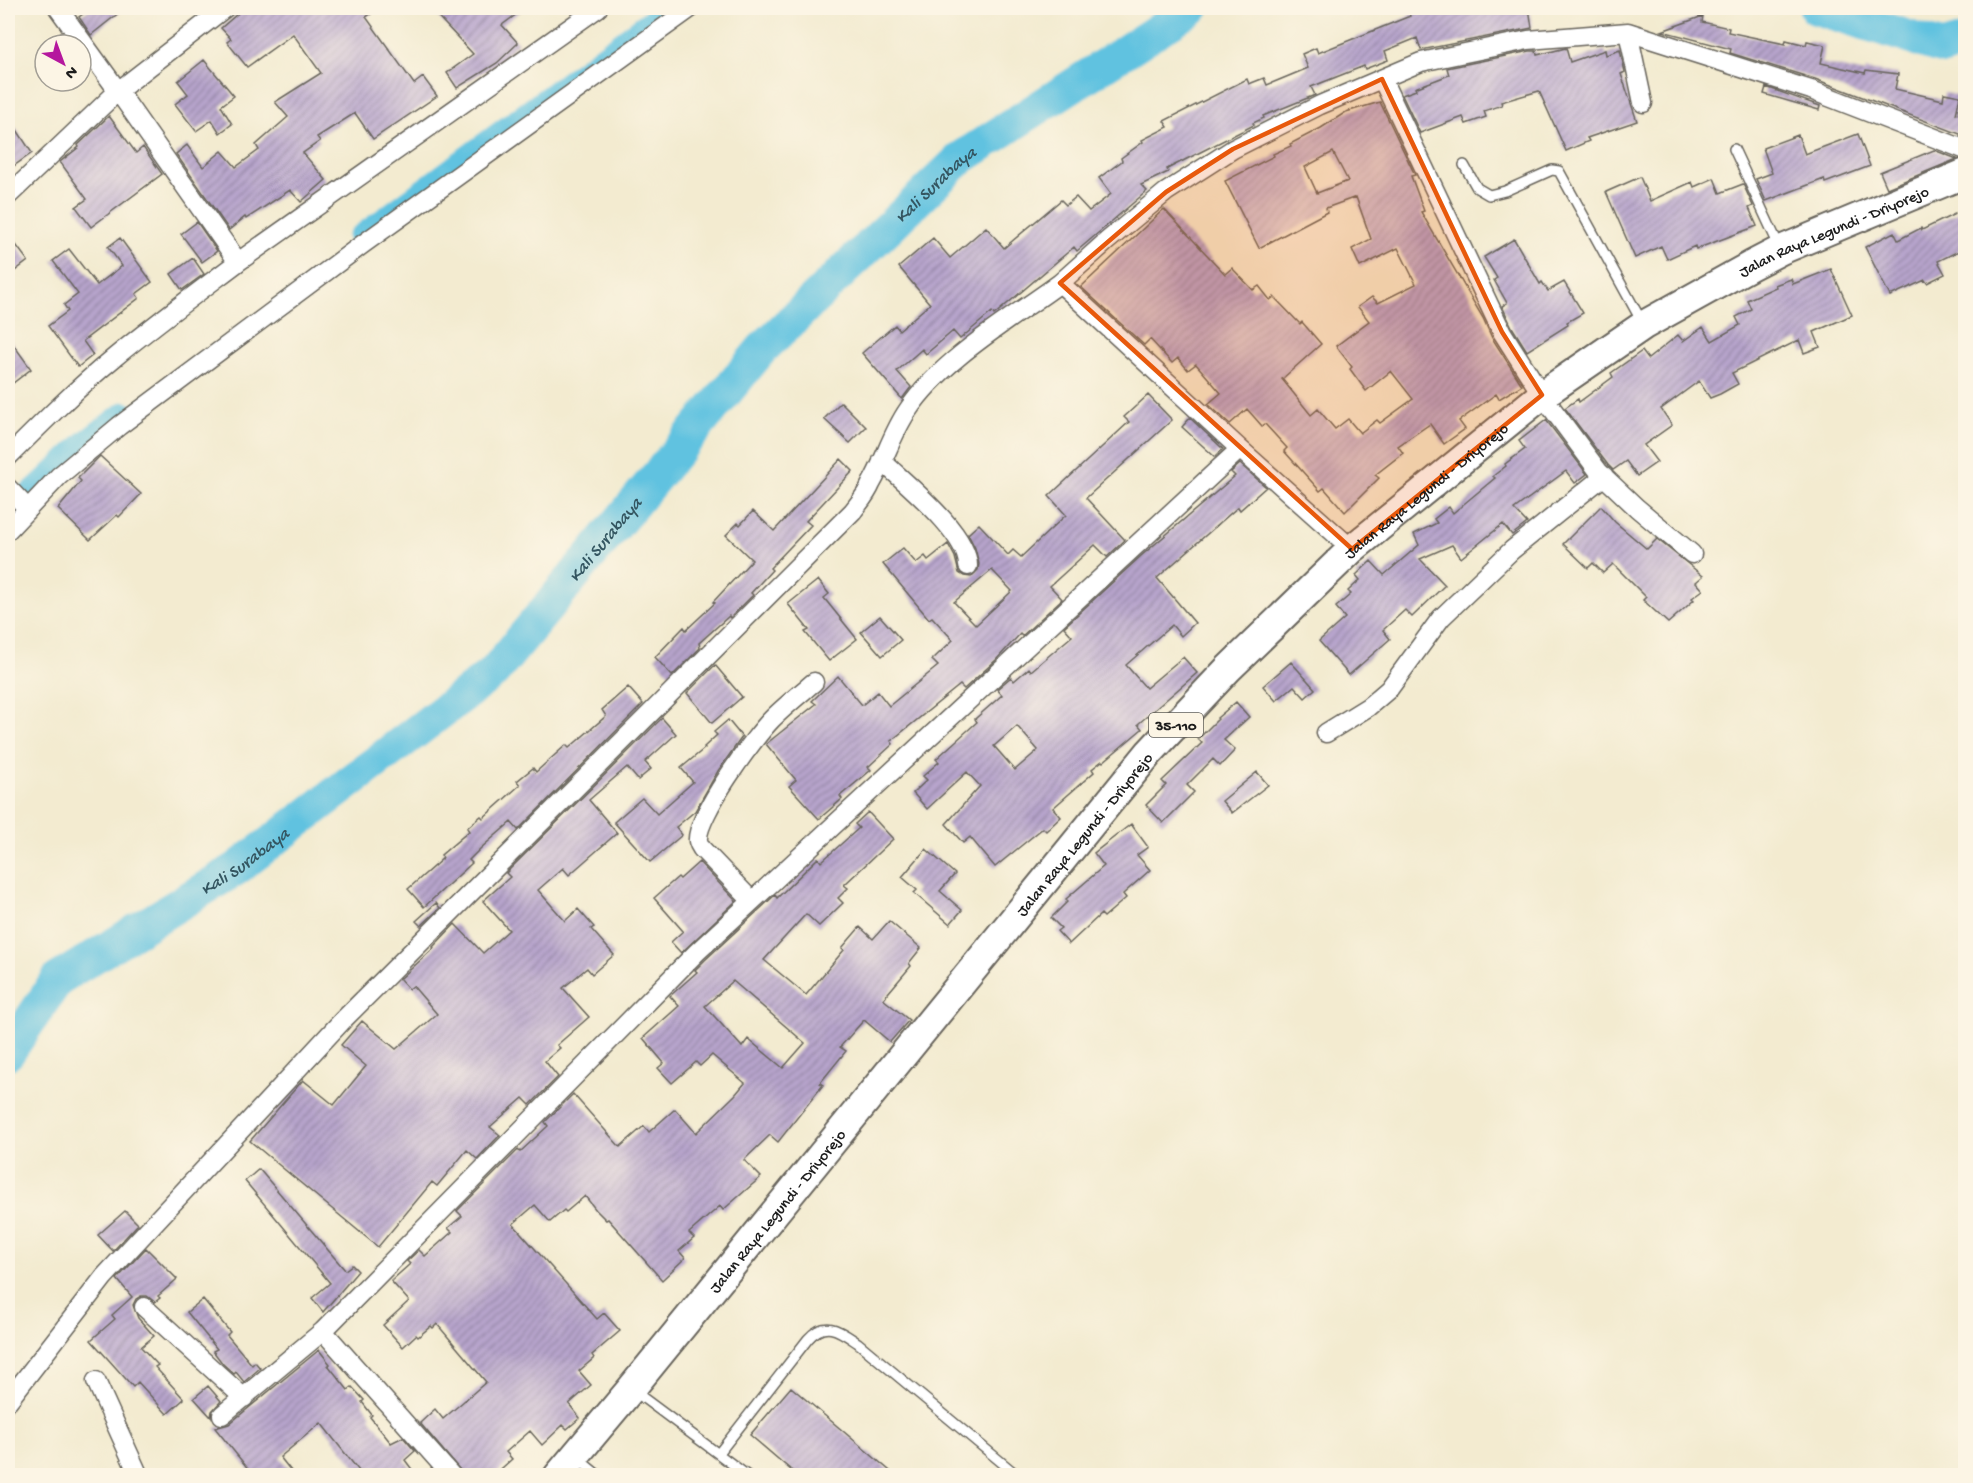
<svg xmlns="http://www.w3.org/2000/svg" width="1973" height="1483" font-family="'Gochi Hand',sans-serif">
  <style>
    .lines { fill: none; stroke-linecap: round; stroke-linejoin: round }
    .canal { stroke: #61c2e0; stroke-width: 21 }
    .river { stroke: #61c2e0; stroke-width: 34 }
    .building { fill: url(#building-hatch); fill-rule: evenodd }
    .service-casing { stroke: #67645b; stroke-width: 12 }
    .minor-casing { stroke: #67645b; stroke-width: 21 }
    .primary-casing { stroke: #67645b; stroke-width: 32 }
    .service { stroke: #fff; stroke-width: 9 }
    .minor { stroke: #fff; stroke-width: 18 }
    .primary { stroke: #fff; stroke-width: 28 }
    .marked { fill: #e8590c; fill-opacity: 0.2; stroke: #e8590c; stroke-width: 4.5; stroke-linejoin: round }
    .labels { text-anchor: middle; stroke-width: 4.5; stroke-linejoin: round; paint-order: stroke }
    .shield { fill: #fcf5e5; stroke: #5f5d58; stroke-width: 1.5 }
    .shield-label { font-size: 15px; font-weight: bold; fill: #1c1c1c }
    .street-label { font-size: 16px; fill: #1c1c1c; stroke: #fcf5e5 }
    .water-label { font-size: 18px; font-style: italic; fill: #345661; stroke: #fcf5e5 }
  </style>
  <defs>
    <pattern id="building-hatch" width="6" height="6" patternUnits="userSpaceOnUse" patternTransform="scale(1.5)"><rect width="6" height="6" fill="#b7a4cc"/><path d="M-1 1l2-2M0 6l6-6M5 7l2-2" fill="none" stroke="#9485a5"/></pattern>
  </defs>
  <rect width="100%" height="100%" fill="#fcf5e5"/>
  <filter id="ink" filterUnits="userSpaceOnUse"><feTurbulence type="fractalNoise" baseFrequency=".0167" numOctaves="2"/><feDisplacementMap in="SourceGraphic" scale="12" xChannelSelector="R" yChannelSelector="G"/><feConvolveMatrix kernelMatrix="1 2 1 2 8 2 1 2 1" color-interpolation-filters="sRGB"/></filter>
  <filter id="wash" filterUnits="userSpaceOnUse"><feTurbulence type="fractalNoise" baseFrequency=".008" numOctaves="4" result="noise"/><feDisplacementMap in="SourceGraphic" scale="24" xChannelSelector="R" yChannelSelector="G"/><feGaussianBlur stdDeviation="1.35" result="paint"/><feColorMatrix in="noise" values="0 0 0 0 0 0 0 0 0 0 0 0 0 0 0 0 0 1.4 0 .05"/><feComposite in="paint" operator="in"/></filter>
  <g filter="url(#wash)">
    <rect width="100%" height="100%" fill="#f3ebd0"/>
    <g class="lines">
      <path class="canal" d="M358,237L666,8
        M8,513L85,441L124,412"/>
      <g class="river">
        <path d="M1816,8L1944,48L1966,41"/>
        <path id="s1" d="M8,1053L58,979L236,869L494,672L762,349L961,158L1192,8"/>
      </g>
    </g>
    <g id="blocks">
      <path class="building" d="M91,8H125L91,35L79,17Z
        M244,8H380L366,17L414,84L423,77L437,96L373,139L355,113L317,137L320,141L303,153L326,180L301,202L290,190L246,219L245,217L229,230L176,154L187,145L203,167L222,151L236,167L259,150L256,145L288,117L275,102L321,73L293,34L247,67L227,42L231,39L221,28Z
        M430,8H525L502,25L518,43L497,63L457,88L447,73L473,54Z
        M1439,8H1529L1532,28L1421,50L1417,38L1385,51L1388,60L1365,69L1364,66L1311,87L1315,95L1263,116L1264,118L1253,123L1254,125L1167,169L1168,172L1141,185L1147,191L1077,251L1074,247L994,315L992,312L960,339L953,331L926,354L922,349L897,371L911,387L902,399L862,353L895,325L899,330L930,304L899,267L933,238L950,258L986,227L1004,248L1061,200L1066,205L1076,197L1089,211L1111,194L1099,178L1122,161L1121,158L1143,142L1142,140L1168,127L1164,121L1247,79L1249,84L1264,78L1267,85L1308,68L1302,54L1316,48L1318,53L1410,16L1409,13Z
        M1703,16L1702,22L1729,28L1728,32L1785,44L1786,40L1806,45L1807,41L1825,45L1821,63L1865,73L1866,70L1898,74L1895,89L1943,100L1944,93L1960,96L1956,114L1965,111V136L1815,79L1730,53L1731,49L1662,31Z
        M61,32L71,45H45Z
        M1566,48L1570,62L1605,50L1606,55L1620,50L1625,72L1621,74L1637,121L1587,138L1589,141L1566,151L1539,91L1501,102L1502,105L1484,111L1486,117L1466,124L1463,117L1420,133L1402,95L1416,90L1415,88L1449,75L1447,68L1530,51H1536L1537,55Z
        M204,60L234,96L221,106L232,124L220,133L212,120L196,131L175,104L188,94L178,81Z
        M1766,87L1820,106L1819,110L1764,94Z
        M1380,102L1415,175L1411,176L1424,211L1421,212L1483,318L1492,338L1522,385L1499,399L1496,394L1459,421L1465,429L1444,444L1430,424L1398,446L1403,453L1375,475L1379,478L1345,512L1324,488L1320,491L1284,451L1287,448L1265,424L1262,426L1247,409L1230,424L1208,404L1221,393L1196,364L1188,370L1178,358L1172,363L1150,339L1144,345L1081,287L1164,209L1225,274L1232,268L1253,290L1259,286L1270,300L1274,297L1300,324L1302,322L1321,344L1282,379L1311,415L1318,409L1335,429L1348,419L1360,433L1377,420L1380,423L1413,399L1391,371L1366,391L1350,369L1352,367L1336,346L1369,321L1358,307L1372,297L1378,303L1416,284L1398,248L1360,267L1352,249L1371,239L1356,197L1326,208L1327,212L1259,248L1225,181L1274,156L1273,154L1291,146L1290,144L1321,128L1346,112ZM1333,152L1348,181L1317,193L1305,167Z
        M8,116L32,153L8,170Z
        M109,116L136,153L143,147L162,174L91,227L76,207L87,199L60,162L79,147L78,145Z
        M1858,134L1870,166L1825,183L1824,179L1766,201L1756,179L1772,173L1763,148L1798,135L1805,154Z
        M1934,150L1957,159L1887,188L1880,172Z
        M1640,177L1650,201L1692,182L1694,187L1714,178L1720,193L1743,184L1753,206L1749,208L1757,226L1696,249L1695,246L1667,259L1661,246L1635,258L1606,192Z
        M1965,209V248L1938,261L1945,274L1927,283L1925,280L1890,296L1865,247L1894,232L1898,240L1921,228L1922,230Z
        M197,222L217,251L202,262L181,234Z
        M8,234L28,261L8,276Z
        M120,238L152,282L136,294L139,298L83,341L93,355L78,367L48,326L68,311L64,305L78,294L53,261L69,249L97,285L122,266L108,247Z
        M1514,239L1540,284L1542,282L1548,291L1564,282L1583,313L1567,322L1568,325L1527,351L1512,327L1502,306L1507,303L1494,280L1497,278L1484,257Z
        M193,258L204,274L182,290L171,274Z
        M1831,269L1852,315L1814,332L1820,347L1804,353L1799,340L1732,373L1738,384L1720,394L1710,398L1699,381L1661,409L1672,425L1644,445L1657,462L1637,476L1626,461L1613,470L1608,465L1565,408L1578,399L1579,402L1613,377L1611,373L1642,351L1648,359L1678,335L1683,341L1703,327L1712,341L1740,325L1736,317L1751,309L1747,300L1776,287L1775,285L1791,279L1793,284Z
        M8,337L31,369L8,387Z
        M1148,395L1172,420L1086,498L1125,540L1107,557L1095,545L1050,586L1062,599L1022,636L1020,634L996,660L964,689L960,685L891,741L893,744L868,767L871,770L840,796L842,799L819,819L789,786L796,780L766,744L816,704L812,701L838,676L862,705L878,692L889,706L938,666L932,660L953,640L932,617L929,619L883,564L903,548L916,563L925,556L928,560L948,544L955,557L959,573L964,576L971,577L978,570L979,564L975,548L968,534L979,524L1008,555L1013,550L1021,557L1066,515L1049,496L1129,422L1124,417ZM992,570L1012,591L976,625L954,602Z
        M841,402L866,427L850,443L824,419Z
        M1190,418L1223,449L1215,457L1182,427Z
        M1546,420L1587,474L1575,483L1566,471L1514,509L1527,523L1512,535L1503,524L1461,558L1452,545L1420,559L1445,585L1412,617L1405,610L1383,630L1390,639L1349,675L1319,641L1345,618L1336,607L1351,594L1348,591L1360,580L1356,575L1371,561L1384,575L1419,545L1414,534L1437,523L1434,519L1449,507L1453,513L1495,478L1493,476L1506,466L1505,464L1525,449L1519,441Z
        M100,456L141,494L119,517L117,515L90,540L58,509L81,481L78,478Z
        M841,459L853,471L806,521L811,525L770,568L772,570L751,593L753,595L730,618L729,616L699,643L700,648L672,676L655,657L684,627L686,630L715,603L713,602L752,560L726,535L738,523L740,525L753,511L774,531Z
        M1240,464L1266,487L1240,510L1238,507L1157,578L1195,623L1181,636L1172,625L1126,665L1146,688L1183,657L1197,673L1138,724L1142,729L1103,762L1102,761L1092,769L1094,772L1053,808L1061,817L1046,831L1043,828L995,867L970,837L963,843L946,824L980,786L967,772L927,809L913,793L927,780L923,776L939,762L936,759L977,722L975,719L1002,695L997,689L1011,677L1014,681L1029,668L1031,671L1072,636L1064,627L1141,556L1235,476L1231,472ZM1017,726L1038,750L1015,770L994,746Z
        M1601,506L1615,522L1647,549L1657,539L1703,576L1696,582L1703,590L1692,598L1694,600L1668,623L1643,600L1646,597L1613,564L1603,573L1593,563L1588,568L1563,544Z
        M818,580L829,594L824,598L857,639L829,661L805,632L809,630L788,604Z
        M880,616L901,640L882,656L861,632Z
        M1291,662L1315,689L1305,698L1294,686L1276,701L1263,686Z
        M715,665L742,697L712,723L687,693Z
        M628,687L643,704L518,830L511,822L481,848L469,860L472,863L424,907L408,889L443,858L441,855L469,831L467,828L481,816L483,818L520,785L517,781L533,768L536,772L566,745L569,748L606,716L602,710Z
        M1236,702L1249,717L1224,740L1235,750L1220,766L1213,759L1187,785L1194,792L1163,823L1146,805L1166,785L1162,781L1202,743L1198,739L1218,719L1217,718Z
        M662,718L676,734L645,762L651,769L638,780L627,767L589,800L617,833L569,875L563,868L538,890L565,921L578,909L594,927L591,929L614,955L592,974L587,968L563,988L589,1017L557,1045L560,1048L545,1061L558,1077L530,1105L523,1098L490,1127L500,1135L477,1159L467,1150L437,1186L432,1182L378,1247L250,1141L303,1080L334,1105L366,1066L341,1045L362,1021L396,1049L437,1014L413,986L409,989L400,979L434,948L433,947L455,924L483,953L509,930L483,901L510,877L506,873Z
        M728,720L742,737L718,771L695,811L676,827L682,835L650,862L614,822L642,798L657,814L693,782L681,768L705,748L704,747L717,735L714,732Z
        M1257,772L1268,785L1232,813L1222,801Z
        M868,812L893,839L844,885L848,888L838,898L843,903L819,926L806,914L764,960L806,995L844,950L842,948L860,927L873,939L889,921L921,948L909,963L911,966L883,999L909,1020L890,1042L864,1020L863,1021L840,1047L846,1051L820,1083L823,1085L778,1142L770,1135L744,1160L761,1177L723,1210L720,1206L689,1233L694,1238L679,1251L685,1258L662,1280L608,1219L606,1220L596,1210L585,1196L566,1212L564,1210L550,1222L535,1205L513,1224L597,1319L604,1313L620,1331L592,1355L594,1358L579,1371L591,1385L569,1404L580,1418L567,1429L563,1425L542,1445L530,1431L506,1452L512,1459L493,1476H465L420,1423L435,1409L443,1419L486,1382L437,1324L433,1328L431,1326L418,1337L416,1335L403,1347L383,1325L409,1301L391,1281L410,1264L407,1261L419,1250L425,1256L452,1232L448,1228L462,1216L457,1211L518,1150L520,1152L548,1126L545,1122L573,1094L620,1147L644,1126L649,1132L675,1109L696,1133L735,1095L745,1083L712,1055L700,1066L696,1062L672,1083L658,1068L664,1063L643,1038L679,1006L670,996L697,972L695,970L705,960L775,895L777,898L818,858L821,862L859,828L855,824ZM733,981L805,1043L783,1068L748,1039L742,1047L705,1006Z
        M1131,824L1148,847L1137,855L1150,870L1123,894L1126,898L1104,917L1101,914L1069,944L1057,931L1061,928L1051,918L1068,901L1066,899L1104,866L1094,853Z
        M926,849L955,874L940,891L962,910L950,924L914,893L917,890L902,877Z
        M699,862L736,901L681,953L671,942L683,931L654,898L678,877L680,879Z
        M436,903L440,908L421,926L416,921Z
        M259,1169L345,1270L352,1265L358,1271L323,1312L312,1298L330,1283L245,1181Z
        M125,1211L138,1224L113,1251L98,1235Z
        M146,1248L177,1279L158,1296L160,1298L155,1302L147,1296H141L136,1299L133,1305L138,1318L154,1336L141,1347L158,1365L155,1367L184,1399L167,1414L138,1382L133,1387L91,1340L115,1319L112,1315L132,1297L117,1279Z
        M203,1299L230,1332L227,1335L252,1365L255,1362L260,1368L244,1382L236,1372L234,1374L223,1364L213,1351L217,1349L187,1312Z
        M319,1350L330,1364L328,1365L348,1390L352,1387L364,1400L362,1402L372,1415L370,1417L391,1443L403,1437L415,1451L405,1460L417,1476H363L321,1423L280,1457L295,1476H254L215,1428L229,1424Z
        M208,1386L221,1401L212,1411L211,1417L194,1398Z
        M791,1387L896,1476H798L750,1435Z"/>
    </g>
  </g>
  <g filter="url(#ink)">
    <use href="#blocks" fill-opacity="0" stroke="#67645b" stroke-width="1.5"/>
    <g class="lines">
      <g class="service-casing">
        <path id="service" d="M1734,149L1780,248
          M1464,165L1477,188L1489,195L1505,191L1552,170L1559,171L1642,322
          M634,1391L748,1476
          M719,1453L808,1339C826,1319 840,1331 858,1343L1018,1476
          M577,1458L599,1476"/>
      </g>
      <g class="minor-casing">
        <path id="minor" d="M225,8L118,91L238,262
          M1628,32L1811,90L1966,150
          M1382,79L1502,332L1542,395L1599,472L1637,508L1692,554
          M8,196L118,91L58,8
          M8,457C42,423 77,388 115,357C155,324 197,293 238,262L598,8
          M882,461C906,484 968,533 968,566
          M8,488L27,508
          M8,530L59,476L119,426L363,244L691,8
          M1352,549L1240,449L1060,283L1107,241L1166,192L1233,149L1320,105L1421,62L1528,40L1628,32L1643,103
          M1326,733L1368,707L1389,689L1441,618L1512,550L1604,476
          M752,901L702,849C700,846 699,845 698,841C695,817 755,736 772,719C785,706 800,694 814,682
          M144,1307L244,1398
          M96,1381L139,1476
          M8,1401L104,1277L343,1020L853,511C859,503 867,494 871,484C885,460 892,433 908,410C942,359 1011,319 1060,283
          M222,1415L323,1331
          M452,1476L323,1331L697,952L1240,449"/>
      </g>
      <g class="primary-casing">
        <g id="primary">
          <path id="s2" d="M558,1476L631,1389L1149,753L1228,669L1352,549L1542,395L1644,325L1752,265L1781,250L1966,173"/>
        </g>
      </g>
      <use href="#service" class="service"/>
      <use href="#minor" class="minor"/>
      <use href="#primary" class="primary"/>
    </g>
  </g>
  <path class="marked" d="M1382,79L1502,332L1542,395L1352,549L1060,283L1166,192L1233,149Z"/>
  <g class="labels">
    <rect class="shield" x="1149" y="713" width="54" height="24" rx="4.5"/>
    <g class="shield-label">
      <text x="1176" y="730">35-110</text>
    </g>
    <g class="street-label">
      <text dy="6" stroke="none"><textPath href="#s2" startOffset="1802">Jalan Raya Legundi - Driyorejo</textPath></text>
      <text dy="6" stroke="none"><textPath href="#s2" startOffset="1316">Jalan Raya Legundi - Driyorejo</textPath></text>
      <text dy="6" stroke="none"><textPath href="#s2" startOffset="830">Jalan Raya Legundi - Driyorejo</textPath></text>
      <text dy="6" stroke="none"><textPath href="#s2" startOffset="344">Jalan Raya Legundi - Driyorejo</textPath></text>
    </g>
    <g class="water-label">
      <text dy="6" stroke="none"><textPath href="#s1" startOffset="1282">Kali Surabaya</textPath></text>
      <text dy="6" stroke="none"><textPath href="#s1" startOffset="796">Kali Surabaya</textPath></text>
      <text dy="6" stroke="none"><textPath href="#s1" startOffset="310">Kali Surabaya</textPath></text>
    </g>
  </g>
  <rect width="1973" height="1483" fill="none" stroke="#fcf5e5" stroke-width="30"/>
  <g transform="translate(63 63) rotate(139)"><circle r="28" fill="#fcf5e5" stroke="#a29e95" stroke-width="1.5"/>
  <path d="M0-4.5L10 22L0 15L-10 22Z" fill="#b5179e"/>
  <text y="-9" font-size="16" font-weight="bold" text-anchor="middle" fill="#1c1c1c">N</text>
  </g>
</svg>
